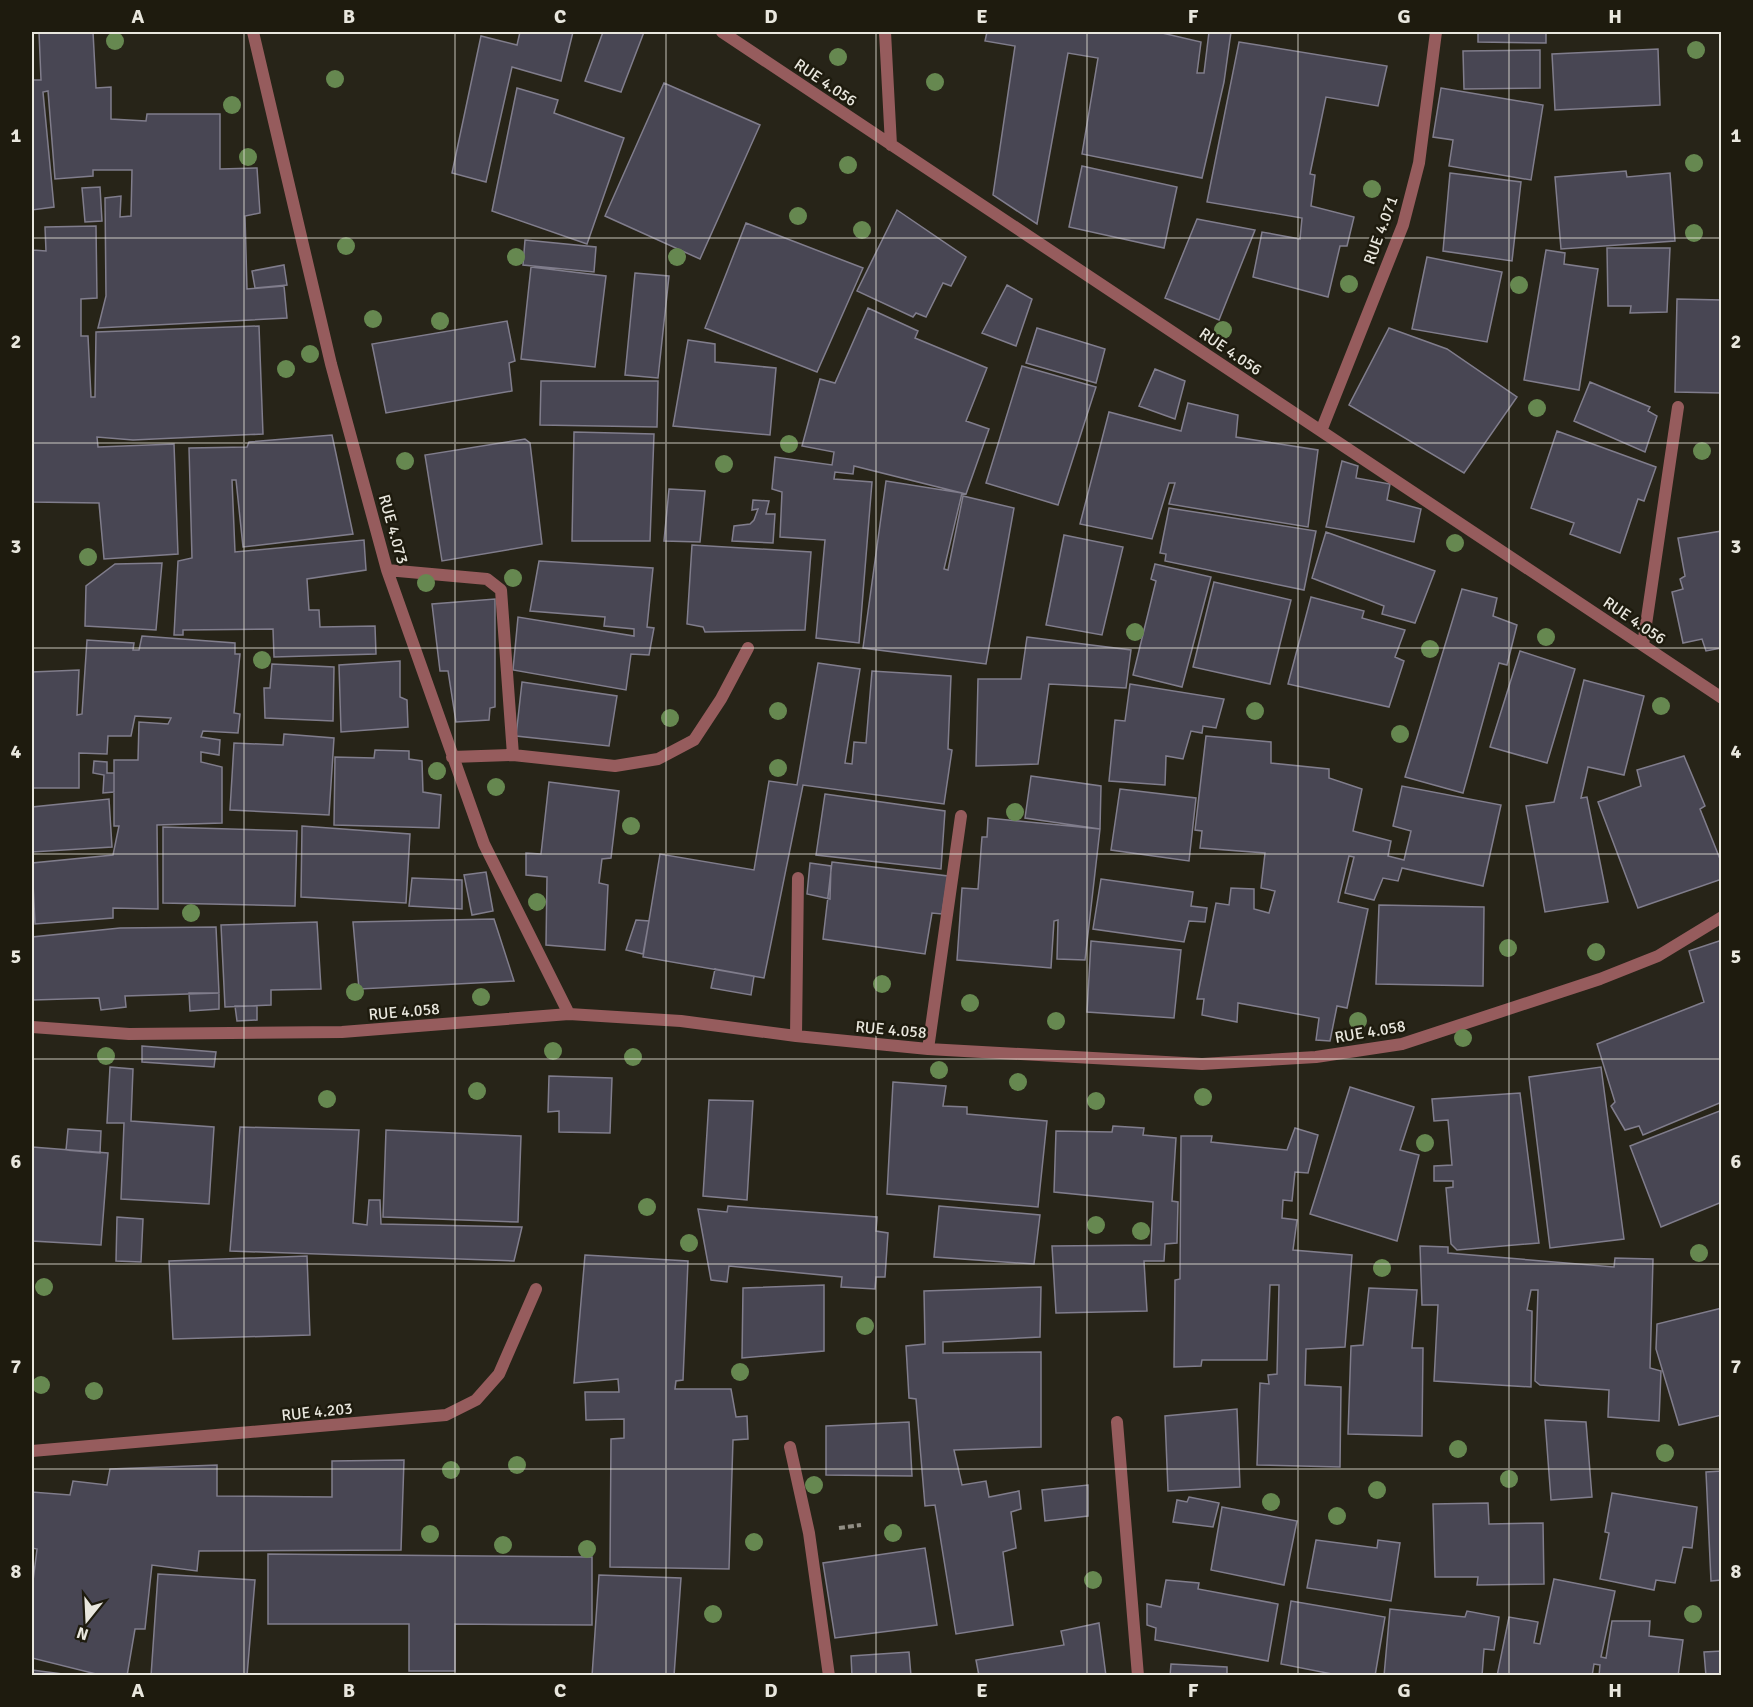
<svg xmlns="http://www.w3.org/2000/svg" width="1753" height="1707" font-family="Signika,sans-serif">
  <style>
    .building { fill: #484653; stroke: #807d8c; stroke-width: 1.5 }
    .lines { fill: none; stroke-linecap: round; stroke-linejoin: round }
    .path { stroke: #918e84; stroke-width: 4; stroke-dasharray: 6 3; stroke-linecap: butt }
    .street { stroke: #965c5d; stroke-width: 12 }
    .tree { fill: #668850 }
    .grid { fill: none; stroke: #e9e7de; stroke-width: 1.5; stroke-opacity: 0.55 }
    .labels { text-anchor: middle; stroke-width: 5; stroke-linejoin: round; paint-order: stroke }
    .street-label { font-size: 16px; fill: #e9e7de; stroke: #1e1b0e }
    .neatline { fill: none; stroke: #e9e7de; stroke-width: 2 }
    .grid-label { font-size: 20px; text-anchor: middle; font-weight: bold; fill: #e9e7de }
  </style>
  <rect width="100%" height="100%" fill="#272418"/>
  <path class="building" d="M39,32H93L96,88L111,87V119L146,121L147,114H220V169L257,168L260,213L245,216L247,289L284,286L287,318L98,328L106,296L105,198L121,196L120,217L131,216L132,170H93V176L55,179L48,91L43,92L54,207L32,210V80H41Z
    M520,32H573L561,81L512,67L486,182L452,173L481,36L517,45Z
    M603,32H644L621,92L585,81Z
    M987,32H1158L1201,42L1197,73H1204L1209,32H1231L1224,82L1202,178L1082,154L1098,58L1068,53L1037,224L993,195L1015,46L985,41Z
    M1478,32H1546V43L1478,42Z
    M1239,42L1387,66L1378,106L1326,97L1310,174L1315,175L1311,206L1354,217L1347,246H1340L1328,297L1253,277L1262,232L1300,239L1302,218L1207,202Z
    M1658,49L1660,105L1555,110L1552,54Z
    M1540,50V88L1464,89L1463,51Z
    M664,83L760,125L700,259L605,216Z
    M517,88L558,100L554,113L624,138L587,244L492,211Z
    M1441,88L1543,105L1531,180L1449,166L1453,140L1433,137Z
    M1082,166L1177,187L1164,248L1069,227Z
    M1626,171L1627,177L1670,173L1675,241L1561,249L1555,177Z
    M1450,173L1521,182L1512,261L1443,251Z
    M100,187L102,221L85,222L82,188Z
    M897,210L966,257L951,286L943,283L926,317L916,313L913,317L857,291Z
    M1197,219L1255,230L1219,320L1165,298Z
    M746,223L863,268L817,372L705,328Z
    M96,226L97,298L81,299V336H88L91,397H95L96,332L259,326L263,434L133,440L97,437L98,447L174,444L178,554L104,559L99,503L32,502V239L33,250L46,251L45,227Z
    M525,240L596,247L594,272L523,265Z
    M1607,248H1670L1667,312L1630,313L1631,306H1608Z
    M1546,250L1565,253L1564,264L1598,269L1579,390L1524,380Z
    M1427,257L1502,272L1487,342L1412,329Z
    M284,265L287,285L255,288L252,271Z
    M531,267L606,276L595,367L521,359Z
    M635,273L669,276L658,378L625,375Z
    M1007,285L1032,299L1016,346L982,333Z
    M1677,299L1722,300V393L1675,392Z
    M868,308L918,331L915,338L987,368L966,421L989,429L966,494L854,466L853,474L835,472L834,479L872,482L859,643L816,638L825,540L780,537L782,492L772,489L775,457L832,465L834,452L802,446L820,379L835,383Z
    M507,321L515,361L509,363L512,391L386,413L372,344Z
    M1037,328L1105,349L1096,383L1026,363Z
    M1389,328L1447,349L1517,397L1464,473L1349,405Z
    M688,340L715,344V362L776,368L770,435L673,426Z
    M1022,366L1096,387L1058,505L986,483Z
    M1155,369L1185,381L1175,419L1139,406Z
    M541,381H658L657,427L540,425Z
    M1590,382L1650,407L1648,411L1657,416L1645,452L1574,421Z
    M1188,403L1238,415L1236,437L1318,450L1308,527L1169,504L1175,483H1169L1152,539L1080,524L1109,412L1181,431Z
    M1557,431L1656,467L1644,501L1638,499L1620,553L1570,534L1574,523L1531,508Z
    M574,432L654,434L650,541H572Z
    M332,435L353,534L243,547L236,480H232L235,552L364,540L366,570L307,579L309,610H319L320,627L375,626L376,654L274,657L273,629L183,630V635H174L178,561L192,558L189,448L247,447L249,442Z
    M525,439L530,443L542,544L442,561L425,455Z
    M1342,461L1358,466L1356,478L1390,484L1387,500L1421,509L1414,542L1326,527Z
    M886,481L962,493L944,569L948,570L963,496L1014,508L986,664L863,648Z
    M669,489L705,491L700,542L664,541Z
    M753,500L769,501L766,514H775L773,543L732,541L734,526L750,524L754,520L758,509L752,510Z
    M1169,508L1316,531L1304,590L1165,561L1166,554L1160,553Z
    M1722,531V648L1706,651L1702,639L1683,643L1672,592L1683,589L1680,579L1685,576L1678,538Z
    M1326,532L1435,571L1415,623L1382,614L1384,606L1312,578Z
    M1064,535L1123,547L1102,635L1046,625Z
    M692,545L811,552L805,630L705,632L703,627L687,624Z
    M539,561L653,568L647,627L654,628L649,655L631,654L626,690L513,670L518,617L634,636V629L604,626L605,617L530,611Z
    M162,563L156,630L85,626L86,586L115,564Z
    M1155,564L1211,577L1182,687L1133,675L1156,581L1151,579Z
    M1214,582L1291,600L1270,684L1193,667Z
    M1462,589L1497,598L1493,616L1517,625L1507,665L1499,663L1463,793L1405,777Z
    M1311,597L1364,611L1362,618L1405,630L1395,657L1404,661L1389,707L1288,684Z
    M495,599V707L490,708L489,720L456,722L448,671H440L432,604Z
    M142,636L235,643V654H240L234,713L240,714L238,733L203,731L201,737L220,740L219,755L201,752V762L222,767V823L157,825L158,909L113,908V918L35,924L32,863L113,855L119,826H114V760H138L139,722L168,724L171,718L135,716L131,736H108L107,754L79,753V788H32V672L79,670L77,715L82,714L87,640L134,643L133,650H139Z
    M1027,637L1131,650L1126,688L1049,684L1038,764L976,766L978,679H1021Z
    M1520,651L1575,669L1547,763L1490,747Z
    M400,661V697L407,700L408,727L341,732L339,665Z
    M818,663L860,669L845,763L852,764L854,742L866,743L872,671L951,676L948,749L952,750L944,804L803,785L764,978L643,957L660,854L754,870L769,781L797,785Z
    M272,664L334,667L333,721L265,718L264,688H270Z
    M1584,680L1644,696L1624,775L1588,767L1581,798L1587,797L1608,902L1545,912L1526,806L1554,802Z
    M522,682L617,696L609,746L516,736Z
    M1130,684L1224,699L1216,728L1203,726L1202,733L1191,731L1183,759L1166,756L1165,785L1109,781L1115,720L1125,721Z
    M284,734L334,738L329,815L230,810L234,743L283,745Z
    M1206,736L1271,742V763L1329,769V778L1362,789L1353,831L1391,841L1388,856L1404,860L1411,831L1393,826L1402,786L1501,805L1483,886L1402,868L1398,881L1383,878L1374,900L1345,893L1354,857L1349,856L1338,902L1368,909L1347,1008L1337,1006L1330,1041L1316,1040L1319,1018L1238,1003L1237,1022L1202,1015L1204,999H1197L1216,903L1229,905L1231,888L1254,889V909L1269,913L1275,891L1261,888L1265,853L1200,848L1202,831L1195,830Z
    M375,750L409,751V759L422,761L423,792L441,795L439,828L334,825L335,757L374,758Z
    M1684,756L1705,806L1700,809L1722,864V879L1638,908L1598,802L1641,786L1637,770Z
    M94,761L107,762V773H114V792L103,793L104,775L93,773Z
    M1031,776L1101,786L1100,829L1025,818Z
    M549,782L619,791L611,858L602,859L599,883L608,885L605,950L546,945L547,877L526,875V853L541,854Z
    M1120,789L1196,798L1189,861L1111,850Z
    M825,794L945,811L941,869L816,855Z
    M109,799L112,847L32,852V807Z
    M988,818L1100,829L1085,960L1057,959L1058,920L1054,921L1051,968L957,960L962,888L978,889L982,837H987Z
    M302,826L410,834L406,903L301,897Z
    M163,827L297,831L295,906L163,903Z
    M832,862L948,876L942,914L932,913L925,954L823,939Z
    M810,863L831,866L830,899L807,894Z
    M486,872L493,911L472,915L464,875Z
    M412,878L462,880V909L409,906Z
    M1101,879L1193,892L1191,906L1207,908L1205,922L1189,921L1184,942L1093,929Z
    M1379,905L1484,907L1483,986L1376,984Z
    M494,919L514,981L359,989L353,922Z
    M636,920L649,921L643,954L626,950Z
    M317,922L321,989L271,990V1005L225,1007L221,925Z
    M216,927L219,993L125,996L126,1007L101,1010L99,998L33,1000L32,937L120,928Z
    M1722,940V1102L1643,1135L1639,1126L1625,1130L1611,1106L1615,1102L1597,1044L1704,1002L1689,951Z
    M1091,941L1181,950L1174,1018L1087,1012Z
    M715,969L754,976L751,995L711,988Z
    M189,993H219V1009L190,1011Z
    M235,1006H257V1020L237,1021Z
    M142,1046L216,1052L214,1067L142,1062Z
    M110,1067L133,1069L131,1121L214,1127L209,1204L121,1199L124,1123H107Z
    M1601,1067L1624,1239L1550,1248L1529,1077Z
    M549,1076L612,1078L610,1133L559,1132V1111L548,1112Z
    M893,1082L946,1086L943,1106L967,1107V1114L1047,1121L1038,1207L887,1194Z
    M1350,1087L1414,1107L1400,1150L1419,1155L1397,1241L1310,1214Z
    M1520,1093L1539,1243L1457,1250L1451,1244L1446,1188L1453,1187V1181H1434V1166L1452,1165L1448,1120L1434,1121L1432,1099Z
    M709,1100L753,1101L747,1200L703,1196Z
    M1722,1110V1202L1661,1227L1630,1146Z
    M1113,1126L1144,1128L1143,1135L1176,1138L1172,1201L1178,1202L1177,1243L1165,1244L1164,1261H1144L1147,1311L1056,1313L1052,1246L1151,1245L1153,1202L1054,1192L1056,1131L1112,1132Z
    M240,1127L359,1130L353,1223L367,1225L369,1200H380L381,1224L522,1227L514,1261L230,1251Z
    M1295,1128L1318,1135L1308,1173L1295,1172L1292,1201L1283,1200L1282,1218L1297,1220L1293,1250L1352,1255L1345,1347L1306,1349L1305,1385L1341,1387L1340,1467L1257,1465L1260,1383L1269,1384L1268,1375L1277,1374L1279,1285H1270L1267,1360H1202L1201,1366L1174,1367L1175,1280L1180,1279L1181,1136H1212L1211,1142L1287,1150Z
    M68,1129L101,1131L100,1153L66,1150Z
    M386,1130L521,1136L518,1222L383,1217Z
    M32,1147L108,1153L101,1245L32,1241Z
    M728,1206L877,1217L876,1231L888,1233L885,1277H876L875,1289L841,1287L842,1277L729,1266L727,1282L711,1280L698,1209L727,1212Z
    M939,1206L1040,1215L1034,1264L934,1257Z
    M117,1217L143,1219L141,1262L116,1261Z
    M1420,1246L1448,1247V1253L1614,1267L1615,1258L1653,1259L1650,1368L1661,1371L1659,1421L1608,1417L1609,1390L1540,1385L1535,1381L1538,1290H1531L1527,1310L1532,1311L1531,1387L1434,1381L1438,1305H1422Z
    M585,1255L688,1261L683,1380L676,1381L675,1389H731L736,1417L747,1416L748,1439L733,1440L729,1569L610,1567L611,1439L624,1438V1419L586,1420L585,1392H619L618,1379L574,1383Z
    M307,1256L310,1335L173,1339L169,1261Z
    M824,1285V1351L742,1358L743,1288Z
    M1041,1287L1040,1337L943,1342V1353L1041,1352V1447L954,1450L962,1485L986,1481L989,1497L1019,1491L1021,1509L1011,1512L1016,1548L1003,1552L1013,1625L956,1634L935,1505L925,1506L916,1399L909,1398L906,1346L925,1344L924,1291Z
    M1369,1288L1417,1290L1412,1348H1423L1422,1436L1348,1434L1351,1346L1363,1345Z
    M1722,1308V1415L1679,1425L1656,1349L1657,1324Z
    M1237,1409L1240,1487L1168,1491L1165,1416Z
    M1545,1420L1586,1422L1592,1497L1551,1500Z
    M909,1422L912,1476L826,1475V1426Z
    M404,1460L401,1550L199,1551L197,1571L152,1565L145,1629H135L127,1676H104L32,1658V1589L37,1549L32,1548V1492L70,1495L73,1481L107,1485L110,1469L217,1465V1496L332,1497V1461Z
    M1722,1471V1580L1711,1581L1706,1472Z
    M1088,1485V1516L1045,1521L1042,1490Z
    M1612,1493L1697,1507L1692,1548L1683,1547L1675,1583L1656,1580L1654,1590L1600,1579L1609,1533L1605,1532Z
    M1189,1497L1219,1503L1213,1527L1173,1522L1177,1500L1187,1502Z
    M1488,1503L1489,1524L1543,1523L1544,1584L1477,1585L1478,1577H1435L1433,1504Z
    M1222,1507L1297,1521L1284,1585L1211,1570Z
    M1316,1540L1377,1548L1378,1540L1400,1543L1391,1601L1307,1588Z
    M925,1548L937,1625L835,1638L823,1563Z
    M268,1554L592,1557V1625L455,1624V1671H409V1624H268Z
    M158,1574L255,1580L247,1676H151Z
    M599,1575L681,1578L674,1676H592Z
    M1554,1579L1615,1591L1601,1657L1606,1658L1612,1621H1650L1649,1636L1683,1640L1678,1676H1599L1600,1665L1594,1664L1592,1676H1497L1509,1617L1538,1622L1534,1643L1540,1644Z
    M1166,1580L1199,1583L1198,1589L1278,1604L1268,1661L1155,1640L1156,1628L1147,1625V1604L1161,1607Z
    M1291,1601L1385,1617L1375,1676H1342L1281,1664Z
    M1390,1609L1465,1617L1467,1611L1499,1617L1494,1650L1484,1649L1482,1676H1384Z
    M1099,1623L1106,1676H979L976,1660L1064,1645L1061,1631Z
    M1722,1651V1676H1706L1704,1652Z
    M909,1652L911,1676H852L851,1656Z
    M1171,1664L1227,1667V1676H1170Z
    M32,1670L78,1676H32Z"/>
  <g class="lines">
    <path class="path" d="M839,1528L861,1525"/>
    <path class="street" d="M253,32L331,364L387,570L484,844L569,1014
      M722,32L1722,698
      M885,32L891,145
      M1321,431L1403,225L1419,163L1436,32
      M387,570L487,579L501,590L513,755
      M1643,645L1678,407
      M452,757L513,755L615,766L658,759L694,740L721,699L748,648
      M32,1027L129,1034L342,1032L569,1014L681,1021L796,1036L928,1049L1202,1064L1316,1057L1402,1044L1600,979L1658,956L1722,917
      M796,1036L798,878
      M928,1049L961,816
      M1117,1422L1138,1676
      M790,1447L809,1533L829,1676
      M32,1451L446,1415L476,1400L499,1374L536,1289"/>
  </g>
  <g class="tree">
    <circle cx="115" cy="41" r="9"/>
    <circle cx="1696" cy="50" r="9"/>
    <circle cx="838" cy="57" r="9"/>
    <circle cx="335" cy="79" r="9"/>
    <circle cx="935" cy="82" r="9"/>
    <circle cx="232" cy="105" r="9"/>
    <circle cx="248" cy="157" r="9"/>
    <circle cx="1694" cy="163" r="9"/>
    <circle cx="848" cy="165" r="9"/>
    <circle cx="1372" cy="189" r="9"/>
    <circle cx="798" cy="216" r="9"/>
    <circle cx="862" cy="230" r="9"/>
    <circle cx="1694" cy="233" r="9"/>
    <circle cx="346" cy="246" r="9"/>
    <circle cx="516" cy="257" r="9"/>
    <circle cx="677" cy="257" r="9"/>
    <circle cx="1349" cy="284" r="9"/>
    <circle cx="1519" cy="285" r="9"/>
    <circle cx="373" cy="319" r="9"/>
    <circle cx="440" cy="321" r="9"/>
    <circle cx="1223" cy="330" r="9"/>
    <circle cx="310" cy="354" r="9"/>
    <circle cx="286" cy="369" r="9"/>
    <circle cx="1537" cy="408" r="9"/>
    <circle cx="789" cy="444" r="9"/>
    <circle cx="1702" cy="451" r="9"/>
    <circle cx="405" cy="461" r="9"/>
    <circle cx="724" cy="464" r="9"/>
    <circle cx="1455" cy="543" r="9"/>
    <circle cx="88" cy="557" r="9"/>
    <circle cx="513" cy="578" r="9"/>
    <circle cx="426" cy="583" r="9"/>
    <circle cx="1135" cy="632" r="9"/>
    <circle cx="1546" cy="637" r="9"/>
    <circle cx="1430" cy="649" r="9"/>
    <circle cx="262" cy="660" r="9"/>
    <circle cx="1661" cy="706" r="9"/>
    <circle cx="778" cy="711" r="9"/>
    <circle cx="1255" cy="711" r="9"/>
    <circle cx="670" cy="718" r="9"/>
    <circle cx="1400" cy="734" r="9"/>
    <circle cx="778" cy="768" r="9"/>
    <circle cx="437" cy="771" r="9"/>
    <circle cx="496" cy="787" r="9"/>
    <circle cx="1015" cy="812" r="9"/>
    <circle cx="631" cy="826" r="9"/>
    <circle cx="537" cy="902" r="9"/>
    <circle cx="191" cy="913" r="9"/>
    <circle cx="1508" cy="948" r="9"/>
    <circle cx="1596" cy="952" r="9"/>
    <circle cx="882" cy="984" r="9"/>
    <circle cx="355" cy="992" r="9"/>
    <circle cx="481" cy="997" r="9"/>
    <circle cx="970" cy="1003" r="9"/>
    <circle cx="1056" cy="1021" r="9"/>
    <circle cx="1358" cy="1021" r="9"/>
    <circle cx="1463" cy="1038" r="9"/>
    <circle cx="553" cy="1051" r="9"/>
    <circle cx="106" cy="1056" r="9"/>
    <circle cx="633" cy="1057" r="9"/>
    <circle cx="939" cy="1070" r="9"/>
    <circle cx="1018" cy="1082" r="9"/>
    <circle cx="477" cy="1091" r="9"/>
    <circle cx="1203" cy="1097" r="9"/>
    <circle cx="327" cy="1099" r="9"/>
    <circle cx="1096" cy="1101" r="9"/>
    <circle cx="1425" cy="1143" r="9"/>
    <circle cx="647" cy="1207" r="9"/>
    <circle cx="1096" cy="1225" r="9"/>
    <circle cx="1141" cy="1231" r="9"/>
    <circle cx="689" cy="1243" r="9"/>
    <circle cx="1699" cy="1253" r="9"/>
    <circle cx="1382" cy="1268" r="9"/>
    <circle cx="44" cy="1287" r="9"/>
    <circle cx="865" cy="1326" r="9"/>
    <circle cx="740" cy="1372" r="9"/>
    <circle cx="41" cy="1385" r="9"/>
    <circle cx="94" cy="1391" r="9"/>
    <circle cx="1458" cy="1449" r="9"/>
    <circle cx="1665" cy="1453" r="9"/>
    <circle cx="517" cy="1465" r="9"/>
    <circle cx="451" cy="1470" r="9"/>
    <circle cx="1509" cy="1479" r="9"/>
    <circle cx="814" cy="1485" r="9"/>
    <circle cx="1377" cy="1490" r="9"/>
    <circle cx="1271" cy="1502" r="9"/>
    <circle cx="1337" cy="1516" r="9"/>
    <circle cx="893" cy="1533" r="9"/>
    <circle cx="430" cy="1534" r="9"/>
    <circle cx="754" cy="1542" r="9"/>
    <circle cx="503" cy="1545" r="9"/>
    <circle cx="587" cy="1549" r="9"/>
    <circle cx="1093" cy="1580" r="9"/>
    <circle cx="713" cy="1614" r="9"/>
    <circle cx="1693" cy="1614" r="9"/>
  </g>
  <path class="grid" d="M244,32V1676M455,32V1676M666,32V1676M876,32V1676M1087,32V1676M1298,32V1676M1509,32V1676M32,238H1722M32,443H1722M32,648H1722M32,854H1722M32,1059H1722M32,1264H1722M32,1469H1722"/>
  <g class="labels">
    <g class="street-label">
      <text transform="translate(826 82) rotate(34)" y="6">RUE 4.056</text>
      <text transform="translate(1380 230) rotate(-70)" y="6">RUE 4.071</text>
      <text transform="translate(1231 351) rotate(34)" y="6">RUE 4.056</text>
      <text transform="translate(394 529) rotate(74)" y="6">RUE 4.073</text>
      <text transform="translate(1635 620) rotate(34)" y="6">RUE 4.056</text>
      <text transform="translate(404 1011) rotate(-5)" y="6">RUE 4.058</text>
      <text transform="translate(891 1029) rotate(5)" y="6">RUE 4.058</text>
      <text transform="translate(1370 1031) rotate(-10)" y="6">RUE 4.058</text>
      <text transform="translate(317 1411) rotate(-6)" y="6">RUE 4.203</text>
    </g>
  </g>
  <rect width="1753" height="1707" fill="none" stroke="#1e1b0e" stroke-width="66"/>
  <g transform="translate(87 1620) rotate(198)" stroke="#1e1b0e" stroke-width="4.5" paint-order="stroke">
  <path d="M0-4.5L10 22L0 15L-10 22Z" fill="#e9e7de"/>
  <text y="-9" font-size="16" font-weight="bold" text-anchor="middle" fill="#e9e7de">N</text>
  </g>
  <rect x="33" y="33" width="1687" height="1641" class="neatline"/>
  <g class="grid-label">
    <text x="138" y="23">A</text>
    <text x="349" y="23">B</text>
    <text x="560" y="23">C</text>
    <text x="771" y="23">D</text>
    <text x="982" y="23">E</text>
    <text x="1193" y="23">F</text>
    <text x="1404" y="23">G</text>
    <text x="1615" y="23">H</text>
    <text x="16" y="142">1</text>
    <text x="1736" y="142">1</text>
    <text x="16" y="348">2</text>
    <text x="1736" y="348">2</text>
    <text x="16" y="553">3</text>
    <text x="1736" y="553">3</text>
    <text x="16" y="758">4</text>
    <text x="1736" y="758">4</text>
    <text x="16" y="963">5</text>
    <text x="1736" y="963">5</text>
    <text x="16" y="1168">6</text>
    <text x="1736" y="1168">6</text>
    <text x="16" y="1373">7</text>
    <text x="1736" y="1373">7</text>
    <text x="16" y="1578">8</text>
    <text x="1736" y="1578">8</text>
    <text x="138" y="1697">A</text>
    <text x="349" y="1697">B</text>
    <text x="560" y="1697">C</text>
    <text x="771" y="1697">D</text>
    <text x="982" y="1697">E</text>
    <text x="1193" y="1697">F</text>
    <text x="1404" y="1697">G</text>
    <text x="1615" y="1697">H</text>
  </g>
</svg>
